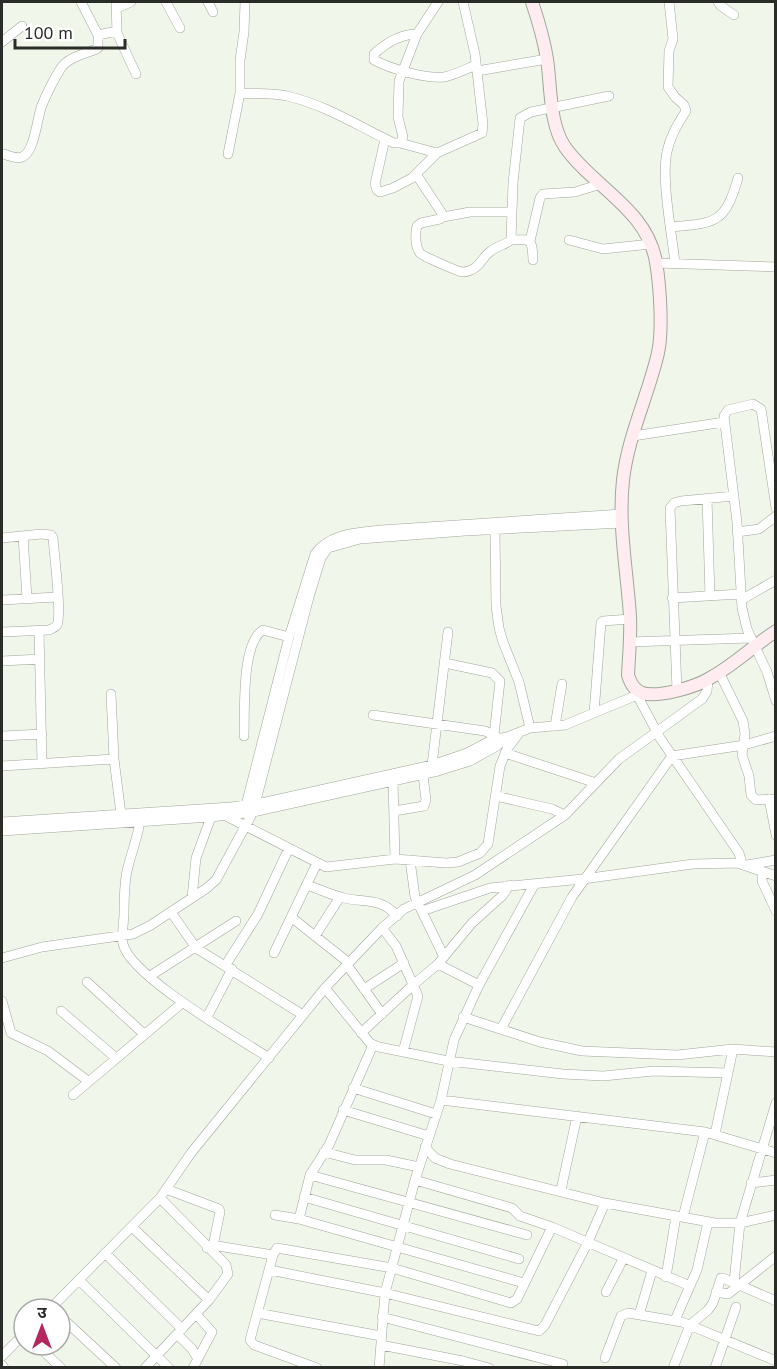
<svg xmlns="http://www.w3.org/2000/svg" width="777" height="1369" font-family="'PT Sans','Noto Sans Devanagari',sans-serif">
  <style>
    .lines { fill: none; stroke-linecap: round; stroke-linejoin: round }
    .street-casing { stroke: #a1a69b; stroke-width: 10 }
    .secondary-casing { stroke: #a1a69b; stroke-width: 14 }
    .street { stroke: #fff; stroke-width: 9 }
    .secondary { stroke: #feecf0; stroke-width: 12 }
  </style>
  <rect width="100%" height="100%" fill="#f1f6ea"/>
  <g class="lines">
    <g class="street-casing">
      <path id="street" d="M81,2L98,35L117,31
        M116,2L117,33L136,74
        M166,2L180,28
        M208,2L213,12
        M669,2L673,39L669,51L668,87L675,97L684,105L686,111C678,124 670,136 667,152C661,180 672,234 675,263
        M718,2L721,6L734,15
        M117,8L131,2
        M417,34C400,34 386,43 374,54V60C391,69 426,79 444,77C455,75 466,69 476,65
        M2,42L22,26
        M477,71L547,59
        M240,93C255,94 272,93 287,96C326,105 358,126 394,143H400L403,137L398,117L399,81L417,34L438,2
        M385,139L375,184L377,190L380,192L393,188L412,178L437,153L482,133L483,124L475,54L463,2
        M400,143L437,153
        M4,154C9,156 17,159 22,157C35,152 37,117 42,105C47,93 54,79 61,68C69,56 87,54 98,48V35
        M228,154L240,93V60L244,32L245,2
        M416,174L443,215L440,219L421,223L417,226C415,234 415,246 420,253C422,256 457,271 462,272C465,272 469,271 471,270C480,267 483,256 491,251C497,246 505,245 511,240L513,183L520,118L531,112L609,96
        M443,217L470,212H512
        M671,227C715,223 725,224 738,178
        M511,240C532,239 532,239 533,260
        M569,240L603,249L651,244
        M530,241L540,198L543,194L575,192L601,184
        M656,263L776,267
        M633,436L724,422
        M707,498L710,596
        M776,508L761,409L753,404L728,410L724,416L737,522L742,608L747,629L767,672L776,701
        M495,529L496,606L499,628L503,642L519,682L530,728
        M737,532L759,529L776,516
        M23,536L27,598
        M2,538L41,534L51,535L53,538C54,552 62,616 57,625C55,628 53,628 49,630L2,632
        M672,598L741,594
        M2,600L57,597
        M741,600L776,580
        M39,631L42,764
        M629,642L751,638
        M2,661L40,659
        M445,663L492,673L500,681L494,735
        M719,672L743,721L745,734L742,755L749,776L751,795L756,800L776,799
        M677,690L670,508L674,503L681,501L734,496
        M111,694L114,759L121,814
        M637,695L660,738L739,853L742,864
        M594,713L601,623L603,621L630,619
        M373,715L485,731L499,738
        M555,726L562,684
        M2,736L42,734
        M244,736C245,712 241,643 263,630L289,637
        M505,753L596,783
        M432,765L448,632
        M2,766L114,759
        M393,781L395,859
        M496,796L552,809L565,815
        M769,799L776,835
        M394,811L424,806L426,800L423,775
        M244,813L289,637L315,554C330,533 357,533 381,530L622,514
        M226,816L326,867L395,859L446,863L458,862L480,853L488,844L500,766L507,749L519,733
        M2,822L231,807L266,802L432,765L467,753L492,740L507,737L530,728L565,725L642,693
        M140,822C137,839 131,854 127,871C124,885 124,902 124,916C123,925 122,935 123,944C131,977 239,1038 269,1058
        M2,831L211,817L253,812L438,771L470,761L497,746L507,737
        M410,860L415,897L444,957
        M747,865L776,860
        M762,871V881L776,911
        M307,885C319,889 331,895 344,898C365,903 381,897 397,916
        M192,898L196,858L211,817
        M422,911L490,888L583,879L693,864L737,863L776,876
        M171,912L196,948L303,1015
        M291,917L349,963
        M382,928L396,946L418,996L403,1052
        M315,936L340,897
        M274,953L317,863
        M2,958L42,947L133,934L151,925L207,888L216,880L253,812L309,597L321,558L328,548L360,539L465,531L623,523
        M438,964L479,985
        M347,965L382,1014
        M225,966L258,914L289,848
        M150,976L236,921
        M87,982L144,1034
        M325,988L370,1043L379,1047L448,1061L563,1074L603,1076L654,1071L727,1073
        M364,989L404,963
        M2,1001L11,1033L48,1051L88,1081
        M61,1011L116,1058
        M207,1017L232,969
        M463,1017L540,1042L582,1051L677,1055L733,1049L776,1052
        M501,1029L572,897L672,756L744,745L776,736
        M361,1033L413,985L438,964L472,923L502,896L510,885
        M353,1088L436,1114
        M73,1095L182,1003
        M441,1100L705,1132L776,1153
        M343,1110L429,1136
        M715,1134L733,1049
        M425,1147L435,1158L450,1164L605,1203L715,1223H740L776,1215
        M324,1152L355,1160H386L419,1167
        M310,1175L527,1235
        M415,1180L512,1208L520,1216L552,1227L690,1286
        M751,1183L776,1180
        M166,1189L219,1209L220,1212L213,1246
        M561,1190L577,1116
        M304,1197L519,1259
        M275,1215L299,1219L524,1283
        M683,1217L705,1132
        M299,1219L310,1175L329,1145L373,1045
        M132,1227L209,1300
        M207,1248L218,1246L273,1255
        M105,1253L182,1329
        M270,1270L385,1293L539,1331L545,1325L587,1244L605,1203
        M666,1277L676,1216
        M79,1280L169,1368
        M734,1282L740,1223L776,1103
        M606,1292L623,1259
        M716,1292L728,1294L776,1256
        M50,1309L160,1198L191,1153L325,988L382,928L404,909L475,875L565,815L619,759L702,699L707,691L708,680
        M257,1313L381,1336
        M639,1315L652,1271
        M60,1316L116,1368
        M382,1317L563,1364
        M675,1320L697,1270L708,1222
        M177,1334L192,1349L198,1359
        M37,1345L61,1368
        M381,1345L463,1361L489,1368
        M2,1356L24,1334
        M605,1358L621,1316L628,1313L682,1322L776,1361
        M2,1365L4,1368
        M145,1368L209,1300L228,1274L226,1265L160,1198
        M193,1368L212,1332L196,1314
        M317,1368L254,1345L250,1340L273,1255L277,1248L392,1268L511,1303L517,1299L552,1227
        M379,1368L385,1293L415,1180L441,1100L454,1040L479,985L534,885
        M673,1368L690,1325L708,1310L713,1303L721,1278H723L776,1301
        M715,1368L736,1307"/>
    </g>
    <g class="secondary-casing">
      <path id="secondary" d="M532,2C538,20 544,40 547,59C551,85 549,124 565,147C593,187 647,209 656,262C660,286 663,330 658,353C648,396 628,436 623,480C618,525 627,571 630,616C631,635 629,655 628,675C630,682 634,690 642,693C658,698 696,687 710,678C733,666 753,646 776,631"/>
    </g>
    <use href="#street" class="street"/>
    <use href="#secondary" class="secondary"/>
  </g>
  <rect width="777" height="1369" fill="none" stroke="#2a2c27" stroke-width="6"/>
  <g transform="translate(42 1327)"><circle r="28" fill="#ffffff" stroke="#aaaba9" stroke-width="1.5"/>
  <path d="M0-4.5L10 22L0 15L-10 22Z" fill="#b4275e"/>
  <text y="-9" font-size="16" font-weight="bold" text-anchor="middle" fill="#2a2c27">उ</text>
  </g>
  <path d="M15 39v9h110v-9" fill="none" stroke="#2a2c27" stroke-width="3"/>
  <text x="24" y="39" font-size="18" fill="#2a2c27" stroke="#ffffff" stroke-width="4.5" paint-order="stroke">100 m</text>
</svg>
